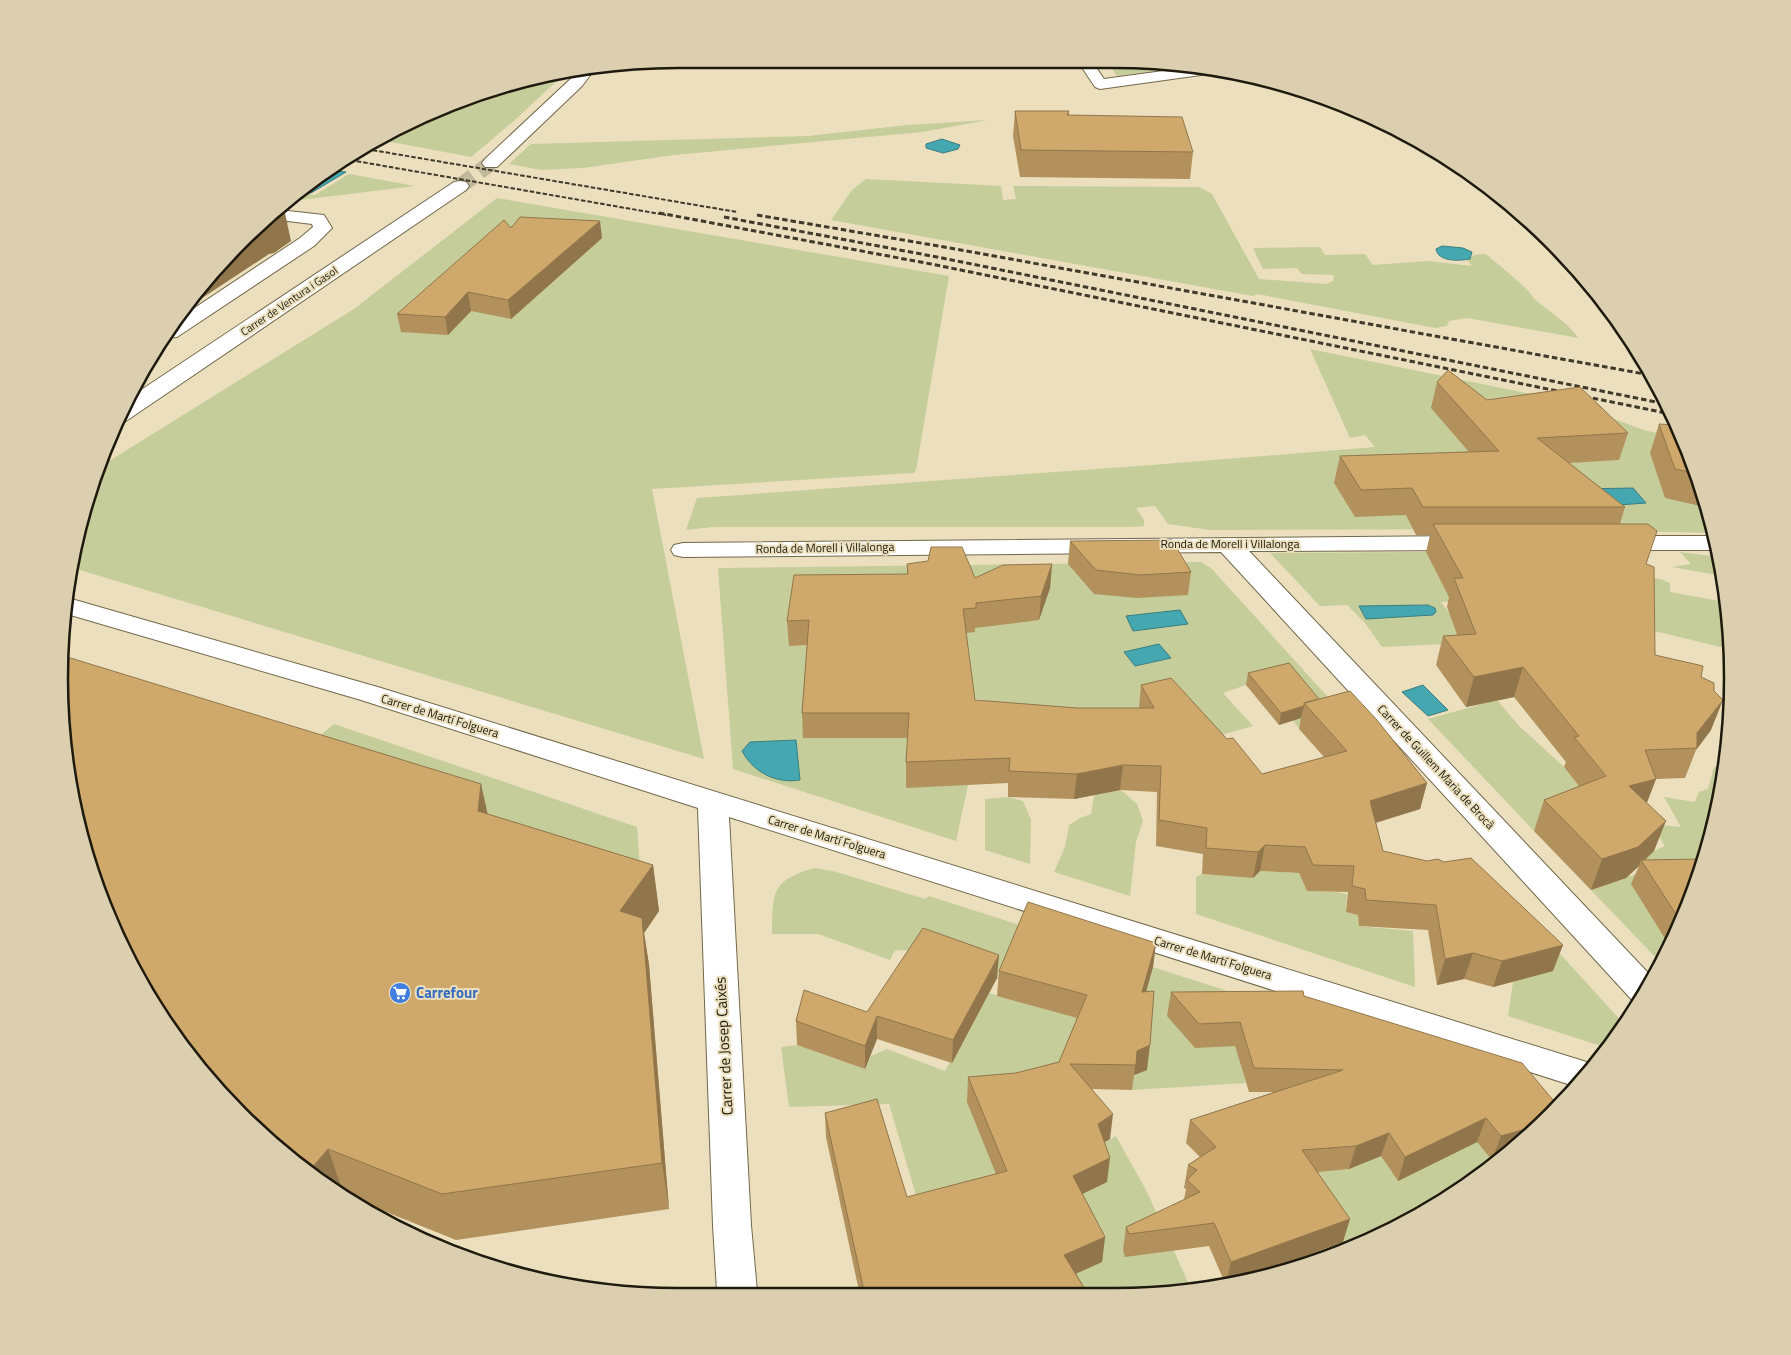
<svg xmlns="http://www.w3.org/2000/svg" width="1791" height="1355" font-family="'Titillium Web',sans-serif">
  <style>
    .green { fill: #c5cd9a }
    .water { fill: #45a8b1; stroke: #397d80 }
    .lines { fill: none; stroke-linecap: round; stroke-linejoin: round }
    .minor-tunnel { stroke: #c2b89b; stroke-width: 16; stroke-dasharray: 16 8; stroke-linecap: butt }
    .minor-casing { stroke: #72684a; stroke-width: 2 }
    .minor { fill: #fff; fill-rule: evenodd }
    .rail-far1 { stroke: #3f3a2a; stroke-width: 2; stroke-dasharray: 4.5 2; stroke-linecap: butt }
    .rail { stroke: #3f3a2a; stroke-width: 3; stroke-dasharray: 5.5 3; stroke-linecap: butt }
    .wall { fill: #b2915c }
    .shaded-wall { fill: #91764b }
    .building { fill: #cfa96b; stroke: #91764b }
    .labels { text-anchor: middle; stroke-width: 4; stroke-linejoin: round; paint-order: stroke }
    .far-street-label { font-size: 11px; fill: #1e1a0e; stroke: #ebdfbe }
    .street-label { font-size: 12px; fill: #1e1a0e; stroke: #ebdfbe }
    .near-shop-label { font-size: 15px; font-weight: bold; fill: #366cbe; stroke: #ebdfbe; text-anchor: start }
    .near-street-label { font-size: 15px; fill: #1e1a0e; stroke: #ebdfbe }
    .rim { fill: none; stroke: #1e1a0e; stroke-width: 2.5 }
  </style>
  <rect width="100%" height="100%" fill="#ebdfbe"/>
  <path class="green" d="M1106,60C1128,60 1157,55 1174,69L1117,76Z
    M564,74L515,120L471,157L375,139L517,80Z
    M988,120L922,132L674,155L583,168L541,170L509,164L531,144L808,136L908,125Z
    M349,174L415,186L284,202L297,192L315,195Z
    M866,179L1001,186L1003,200L1016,199L1013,186L1199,187L1212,194L1259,279L1327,284L1334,280L1333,275L1302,274L1297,268L1263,269L1253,248L1320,247L1325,255L1365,254L1373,265L1428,261L1472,266L1467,260C1473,254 1478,254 1486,254C1496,263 1531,290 1534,299L1566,324L1579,338L1467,318L1449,321L1447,326L1435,328L1257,294L1253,296L831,220L852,190Z
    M497,198L949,276L916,470L913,473L652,489L704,759L70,567L71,557L101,466L354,309Z
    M1310,349L1561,400L1647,431L1684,438L1713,533L1553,529L1210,530L1168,524L1155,506L1136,508L1144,520V526L1132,527H713L686,530L697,498L1152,465L1375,447L1365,435L1350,438Z
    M1426,552L1443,585L1471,601L1441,602L1449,613L1457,636L1454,642L1446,644L1382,647L1365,623L1347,605L1320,606L1270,553Z
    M1680,552L1720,557L1722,576L1672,567L1691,564Z
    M1201,562L1211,568L1345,716L1299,729L1293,720L1317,713L1246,685L1223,693L1253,726L1204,740L989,730L984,700L971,698L968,785L956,841L733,769L718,568Z
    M1642,577L1660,579L1670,583V592L1725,602L1729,649L1630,625Z
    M1497,700L1519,726L1564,767L1603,816L1534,831L1428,719Z
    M334,724L637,827L640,868L300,752Z
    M1714,767L1723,768L1720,798L1685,914L1660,962L1591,890L1653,868L1644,860L1654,851L1665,846L1651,824L1681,827L1664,797L1695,802L1699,792L1708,789Z
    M1095,789L1121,790L1137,804L1143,821L1136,842L1130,896L1054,872L1065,847L1069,825L1080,818L1091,814Z
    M1008,797L1023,801L1031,820L1030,864L985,850V799Z
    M814,868L833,871L925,899L929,896L1026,927L1003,981L922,951L895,950L890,960L818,934H772C773,893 770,881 814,868Z
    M1260,871L1299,873L1307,891L1336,892L1347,894L1346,911L1358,915L1359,926L1413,931L1415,987L1196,914V877L1202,874L1253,878Z
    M1530,921L1625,1025L1617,1035L1601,1046L1508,1016L1513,982L1550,968Z
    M1153,967L1255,1000L1232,1035L1246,1083L1132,1090L1133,1036Z
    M989,993L1081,1019L1004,1193L925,1226L889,1104L789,1107L781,1047L797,1045L865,1069L871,1056L887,1049L945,1071L959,1045H962Z
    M1456,1116L1492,1160L1499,1158L1457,1192L1413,1216L1343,1242L1296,1173L1349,1169L1381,1156L1398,1181Z
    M1116,1136L1147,1192L1192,1291H1043L1042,1288L1070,1200L1095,1149Z"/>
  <path class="water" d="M942,139L960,145L958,149L943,153L926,148V144Z
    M329,170L346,172L311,193L300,191Z
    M1442,246L1463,248L1472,252L1470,259C1459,261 1438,262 1436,249Z
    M1633,488L1646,503L1589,507L1579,489Z
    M1428,605L1435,608L1436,612L1433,615L1366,619L1359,606Z
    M1180,610L1188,624L1133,631L1126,616Z
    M1159,644L1171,658L1135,666L1124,652Z
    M1423,685L1448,710L1428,716L1402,692Z
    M796,740L800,780C776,784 753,772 742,751L750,742Z"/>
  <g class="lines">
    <path class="minor-tunnel" d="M460,186L491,163"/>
    <g class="minor-casing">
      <path id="minor" d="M1077,60H1091L1104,79L1193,67L1215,70L1208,74L1100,89L1095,87Z
        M594,70L582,86L497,167H485L482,163L485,159L578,72Z
        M460,181L466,182L469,186L466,190L126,421L116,422L123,402L454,182Z
        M288,211L324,215L332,228L314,246L177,337L166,338L181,317L300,238L313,227L312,224L288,221L259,223L269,213Z
        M1464,536L1473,538L1476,543L1473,548L1464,550L1249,551L1652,977L1638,1002L1632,1000L1221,552L683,557L674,555L671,550L674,545L683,543Z
        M1617,536H1714L1718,550H1617L1608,548L1605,543L1608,538Z
        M68,598L381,688L1593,1064L1574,1086L729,817L751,1225L757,1291H717L713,1225L698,808L361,700L67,614Z"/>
    </g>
    <use href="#minor" class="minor"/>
    <path class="rail-far1" d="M360,148L737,212
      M344,159L666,215"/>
    <path class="rail" d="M659,213L931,264L1671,414
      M757,215L950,248L1650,375
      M724,217L937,257L1666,404"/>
  </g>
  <path class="wall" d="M1015,111H1069V115L1193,152L1190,179L1020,177L1013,136Z
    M511,228L602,238L511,319L471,311L448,335L401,332L397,314Z
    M1437,382L1487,400L1628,433L1619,460L1569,463L1625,507L1620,524L1646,564L1655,655L1701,677L1711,730L1696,750L1685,778L1656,779L1647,802L1654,851L1645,860L1685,914L1669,945L1631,884L1639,866L1626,878L1591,890L1534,831L1544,800L1579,786L1564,767L1566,762L1514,697L1466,707L1436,665L1443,636L1457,635L1447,607L1449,597L1426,552L1430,535H1416L1406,515L1355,517L1334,483L1340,456L1469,452L1431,408Z
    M1659,424L1685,440L1705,507L1665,498L1650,453Z
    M1070,541L1191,572L1188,595L1137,598L1094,594L1068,564Z
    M907,564L975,578L1052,564L1050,588L1039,620L975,628V632L966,633L975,700L1077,708H1139L1141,685L1227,739L1262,774L1324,757L1299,729L1301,718L1279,725L1246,685L1248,673L1319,699L1427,783L1420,809L1376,823L1383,851L1553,971L1493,987L1464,979L1437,985L1428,930L1359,926L1358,915L1346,912L1348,892L1307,891L1299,873L1260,871L1253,878L1202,874L1203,854L1156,846L1157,792L1120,790L1074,799L1008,797V783L906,788V762L908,738H803L802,713L807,645L789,646L787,621L907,574Z
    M488,814L653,865L659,911L644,933L649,965L669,1209L456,1240L344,1195L240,1115Z
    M1156,943L1153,967L1146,992L1147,1070L1134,1075L1132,1090L1092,1089L1110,1139L1104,1142L1107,1182L1082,1194L1105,1237L1102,1262L1076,1273L1086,1291H859L826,1137L825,1113L907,1197L996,1174L967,1102L968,1077L1016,1073L1059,1062L1077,1018L997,996L999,971Z
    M997,978L952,1063L877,1039L865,1069L797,1045L796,1021L867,1012Z
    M1171,992L1304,996L1558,1106L1492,1160L1477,1142L1398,1181L1381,1156L1349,1169L1318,1172L1343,1242L1253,1275L1225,1283L1209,1246L1125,1257L1123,1250L1126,1227L1184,1200L1186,1189L1184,1188L1188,1165L1200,1157L1186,1143L1190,1120L1274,1092H1249L1235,1046L1195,1048L1167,1016Z"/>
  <path class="shaded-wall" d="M285,213L291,241L274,253L269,254L187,308L212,269L247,235L262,226Z
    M600,221L602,238L511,319L508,300Z
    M468,292L471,311L448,335L445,317Z
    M1052,564L1050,588L1039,620L1041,596Z
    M1523,667L1514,697L1466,707L1474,677Z
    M1723,700L1711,730L1696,750L1697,748V733Z
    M1304,706L1301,718L1279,725L1281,713Z
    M1123,765L1120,790L1074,799L1077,774Z
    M1656,779L1644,810L1629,786Z
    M1427,783L1420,809L1364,826L1370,801Z
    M481,784L491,829L478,811Z
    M1666,821L1654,851L1642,862L1641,860L1639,866L1626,878L1591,890L1602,859Z
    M1265,845L1260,871L1253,878L1258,852Z
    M653,865L659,911L644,933L649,965L669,1209L662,1163L620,911Z
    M1156,943L1153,967L1139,1016L1142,992Z
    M1563,945L1553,971L1493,987L1502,961Z
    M1473,953L1464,979L1437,985L1445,959Z
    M999,955L997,978L952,1063L953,1040Z
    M877,1016V1039L865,1069V1046Z
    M1150,1045L1147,1070L1134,1075L1137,1051Z
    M1113,1114L1110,1139L1095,1149L1098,1124Z
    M1486,1118L1477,1142L1398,1181L1405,1157Z
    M1539,1125L1499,1158L1492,1160L1501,1136Z
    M1389,1133L1381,1156L1349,1169L1356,1146Z
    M328,1149L344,1195L311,1169Z
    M1110,1158L1107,1182L1070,1200L1073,1176Z
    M1350,1219L1343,1242L1253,1275L1226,1282L1231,1262Z
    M1105,1237L1102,1262L1062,1280L1064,1255Z"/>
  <path class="building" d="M1015,111H1069L1067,115L1182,117L1193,152L1021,150Z
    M271,211L285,213L266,225L262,226L247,235Z
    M520,217L600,221L508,300L468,292L445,317L397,314L504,220L511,228Z
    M1448,370L1487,400L1580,387L1628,433L1537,438L1625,507H1423L1412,488L1361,490L1340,456L1499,451L1437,382Z
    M1659,424L1677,425L1685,440L1695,473L1675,469Z
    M1433,524H1648L1657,531L1646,564L1654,567L1655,655L1703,666L1701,677L1714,683V691L1723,700L1697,733V748L1645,750L1656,779L1629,786L1666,821L1638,847L1602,859L1544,800L1606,776L1574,737L1579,736L1523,667L1474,677L1443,636L1476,634L1454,578H1463Z
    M1172,540L1191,572L1140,575L1096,570L1070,541Z
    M931,547H962L975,578L1003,565L1052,564L1041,596L976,603V608L963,609L975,700L1077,708H1154L1141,685L1171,678L1227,739L1233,738L1262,774L1347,751L1304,703L1350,691L1377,720L1427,783L1370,801L1383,851L1427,861L1438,859L1444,862L1471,858L1563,945L1502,961L1473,953L1445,959L1436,905L1366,900L1365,889L1352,886L1354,866L1313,865L1305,847L1265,845L1258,852L1206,848L1207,828L1159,820L1161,766L1123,765L1077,774L1009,771L1010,758L906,762L909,713H802L809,620L787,621L794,575L908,574L907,564L928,561Z
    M64,656L481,784L478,811L653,865L620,911L642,918L662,1163L442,1194L328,1149L311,1169L240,1115L163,1022L92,877L60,718Z
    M1289,663L1319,699L1304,703V706L1281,713L1248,673Z
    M1702,859L1685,914L1681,922L1641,860Z
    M1028,902L1156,943L1142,992L1154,991L1150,1045L1137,1051L1136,1065L1070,1064L1113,1114L1098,1124L1110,1158L1073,1176L1105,1237L1064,1255L1086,1291H864L825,1113L877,1099L907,1197L1007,1171L968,1077L1016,1073L1059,1062L1087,995L999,971Z
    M923,928L999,955L953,1040L877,1016L865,1046L796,1021L804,990L867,1012Z
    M1303,991L1304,996L1522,1063L1558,1106L1551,1115L1539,1125L1501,1136L1486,1118L1405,1157L1389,1133L1356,1146L1302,1150L1350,1219L1231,1262L1214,1223L1129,1234L1126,1227L1200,1192L1187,1180L1197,1170L1188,1165L1216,1147L1190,1120L1343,1070L1254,1068L1240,1022L1199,1024L1171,992Z"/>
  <defs>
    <g id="supermarket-disc" transform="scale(1.125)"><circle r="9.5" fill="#3f7fe0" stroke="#ebdfbe"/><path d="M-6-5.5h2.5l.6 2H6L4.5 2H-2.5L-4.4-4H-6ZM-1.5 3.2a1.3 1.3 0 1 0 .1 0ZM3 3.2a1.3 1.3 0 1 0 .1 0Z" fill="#fff"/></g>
  </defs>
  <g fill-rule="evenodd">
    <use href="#supermarket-disc" x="400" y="993"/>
  </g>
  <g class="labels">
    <g class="far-street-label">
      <text transform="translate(289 301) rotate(-34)" y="4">Carrer de Ventura i Gasol</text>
    </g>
    <g class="street-label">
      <text x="1230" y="548">Ronda de Morell i Villalonga</text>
      <text transform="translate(825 548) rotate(-1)" y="4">Ronda de Morell i Villalonga</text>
      <text transform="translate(440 716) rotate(17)" y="4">Carrer de Martí Folguera</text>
      <text transform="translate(1436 767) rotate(47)" y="4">Carrer de Guillem Maria de Brocà</text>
      <text transform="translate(827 837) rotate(17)" y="4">Carrer de Martí Folguera</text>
      <text transform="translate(1213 958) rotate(17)" y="4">Carrer de Martí Folguera</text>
    </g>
    <g class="near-shop-label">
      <text x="416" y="998">Carrefour</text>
    </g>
    <g class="near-street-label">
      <text transform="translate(724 1046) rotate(-93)" y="5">Carrer de Josep Caixés</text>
    </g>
  </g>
  <path d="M0 0H1791V1355H0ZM678 68H1114A610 610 0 0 1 1724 678V678A610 610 0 0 1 1114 1288H678A610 610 0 0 1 68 678V678A610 610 0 0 1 678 68Z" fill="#dbcfb0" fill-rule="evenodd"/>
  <path class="rim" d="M678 68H1114A610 610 0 0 1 1724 678V678A610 610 0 0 1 1114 1288H678A610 610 0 0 1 68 678V678A610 610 0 0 1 678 68Z"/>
</svg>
